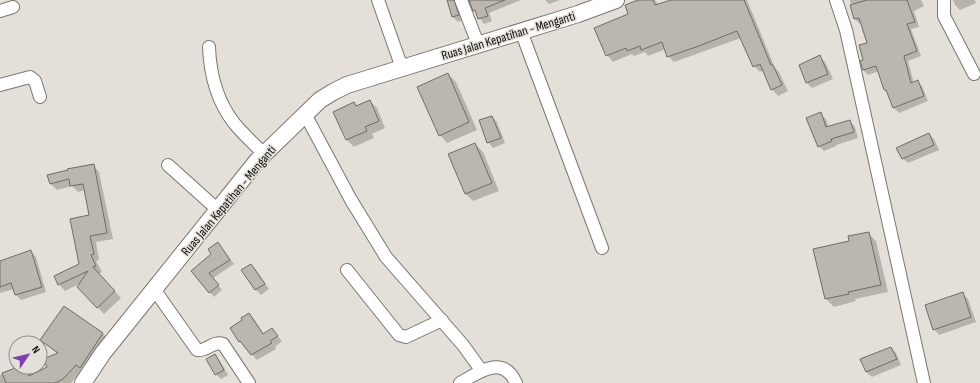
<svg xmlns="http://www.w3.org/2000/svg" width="980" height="383" font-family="'Sofia Sans Condensed',sans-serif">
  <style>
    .shadow { fill: #0003 }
    .building { fill: #bbb7b0; stroke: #6f6b66 }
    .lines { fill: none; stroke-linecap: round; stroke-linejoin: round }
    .minor-casing { stroke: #7a7670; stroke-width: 14 }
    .major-casing { stroke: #7a7670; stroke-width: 18 }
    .minor { stroke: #fff; stroke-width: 12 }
    .major { stroke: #fff; stroke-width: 16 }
    .labels { text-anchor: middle; stroke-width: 3; stroke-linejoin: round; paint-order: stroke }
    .street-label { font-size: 13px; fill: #0e0d0b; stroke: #e4e0d9 }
  </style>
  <rect width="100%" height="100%" fill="#e4e0d9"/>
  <path class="shadow" d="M448,0H460L463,20L458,22L453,17Z
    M470,0H521L489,13L492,21L484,24L474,10Z
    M545,0H560L549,4Z
    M641,0H655L659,5L674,0H747L775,68L779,72L788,91L778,96L772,89L764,70L760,72L754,66L741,38L674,62L668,56L666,49L648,56L645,52L634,56L632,54L613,62L607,55L629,14Z
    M847,0H921L924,6L914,11L919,27L911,29L921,56L908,61L914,83L917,82L922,86L928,101L899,113L894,108L888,93L885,90L879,71L868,75L863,70L864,61L868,43L861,23L860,24L855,19L850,0Z
    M953,0H975L976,3L960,10L955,5Z
    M820,57L825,62L833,79L812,88L807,83L800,65Z
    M448,74L456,82L477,130L447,143L440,135Z
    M370,101L377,108L385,128L372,134L374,138L354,147L347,140L335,112L354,103L357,106Z
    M820,114L826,119L829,128L850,121L855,127L858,138L836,145V146L824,151L819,146Z
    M492,117L497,122L505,143L493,148L488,142Z
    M929,134L934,139L939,150L908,163L902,158Z
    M475,144L483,152L499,191L473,201L466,194Z
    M93,165L99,172L113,239L96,242L99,260L96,261L102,272L98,274L121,298L104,314L79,287L81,283L65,291L59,284L80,265L90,216L85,190L78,192L72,186L57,190L51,184Z
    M868,233L876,241L888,292L855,299L856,301L834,307L826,299L814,250L851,241Z
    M218,243L234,264L213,278L222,290L214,297L192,271L213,254Z
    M31,252L36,257L46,292L21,300L16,295L14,289L0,293V264Z
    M251,265L256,270L269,289L261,295L256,290L243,270Z
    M963,294L968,299L976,322L939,335L934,329Z
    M65,308L103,334L109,340L71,383H0V375L21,367H26L32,375L48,367L58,354L41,340Z
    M249,314L254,319L264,335L272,329L282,341L275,347L276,349L257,360L240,341L231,328L243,320Z
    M891,348L896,353L901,365L872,377L866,372Z
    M215,355L220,361L228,375L221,379L216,374Z"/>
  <path class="building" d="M447,0H454L459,15L452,17Z
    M469,0H505L485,8L488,16L478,19L475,10L473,11Z
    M638,0H653L655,5L671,0H744L771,65H773L782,85L771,90L760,64L753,67L737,31L696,47L667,57L662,42L641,50L640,46L627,51L626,48L606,56L594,28L628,14L625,5Z
    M867,0H907L915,22L907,24L917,51L904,56L911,83L918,80L924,96L893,108L886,90H884L876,66L863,70L860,61L863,60L859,45L867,43L859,18L854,19L850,5Z
    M820,55L828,74L806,83L799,65Z
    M448,73L469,122L439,136L417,87Z
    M370,100L379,121L365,127L367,131L346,140L333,112L354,102L356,106Z
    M821,112L826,127L850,120L854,132L831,139L832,141L818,147L806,118Z
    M492,116L501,138L487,143L479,120Z
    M929,133L934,145L902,159L896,148Z
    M475,143L492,183L465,194L448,154Z
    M94,164L107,233L90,236L94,254L91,255L96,266L93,267L115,291L97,308L77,287L88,271L58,285L54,276L79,264L70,219L89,215L83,184L70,186L69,179L50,184L47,175L68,170L67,169Z
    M869,232L881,285L848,292L849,294L825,299L813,249L849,241L848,236Z
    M218,242L230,260L209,273L219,285L209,293L191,271L211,254L208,249Z
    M31,250L42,287L15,295L11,283L0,287V261Z
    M251,264L265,284L255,290L241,270Z
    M963,292L971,317L933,330L925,305Z
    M64,306L103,333L80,368L76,365L63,379L55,383H6L2,373L18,367H26L29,376L47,367L43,359L58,353L40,340Z
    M249,313L263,334L272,328L278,336L270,341L272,343L251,355L240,341L239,342L230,328L242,320L241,318Z
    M891,347L897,359L866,372L860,359Z
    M215,354L224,370L215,375L206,359Z"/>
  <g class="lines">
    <g class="minor-casing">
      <path id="minor" d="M378,0L402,68
        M461,0L478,44
        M836,0L846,30L924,383
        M944,0V16L974,74
        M0,11L13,7
        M521,31L602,248
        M209,47C210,73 217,101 234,123C243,134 254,144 264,154
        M0,85L30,77L35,81L40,97
        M305,114L351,200L386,257L463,345L481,370
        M168,165L218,210
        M347,270L399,335L406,337L442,320
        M154,289L197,350C206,352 214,340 223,344L249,383
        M460,383C479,372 503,354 516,383"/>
    </g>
    <g class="major-casing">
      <path id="major" d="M83,383L103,353L257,161L320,100L333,92L347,85L578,14L616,0"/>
    </g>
    <use href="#minor" class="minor"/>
    <use href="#major" class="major"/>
  </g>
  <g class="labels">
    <g class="street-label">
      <text transform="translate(508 35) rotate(-17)" y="5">Ruas Jalan Kepatihan - Menganti</text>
      <text transform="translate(228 200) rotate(-50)" y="5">Ruas Jalan Kepatihan - Menganti</text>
    </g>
  </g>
  <g transform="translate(28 355) rotate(55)"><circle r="19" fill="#e4e0d9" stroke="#8e8c87"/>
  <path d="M0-3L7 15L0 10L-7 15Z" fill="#803eb2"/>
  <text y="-6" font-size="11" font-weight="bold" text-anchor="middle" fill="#0e0d0b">N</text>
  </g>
</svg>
